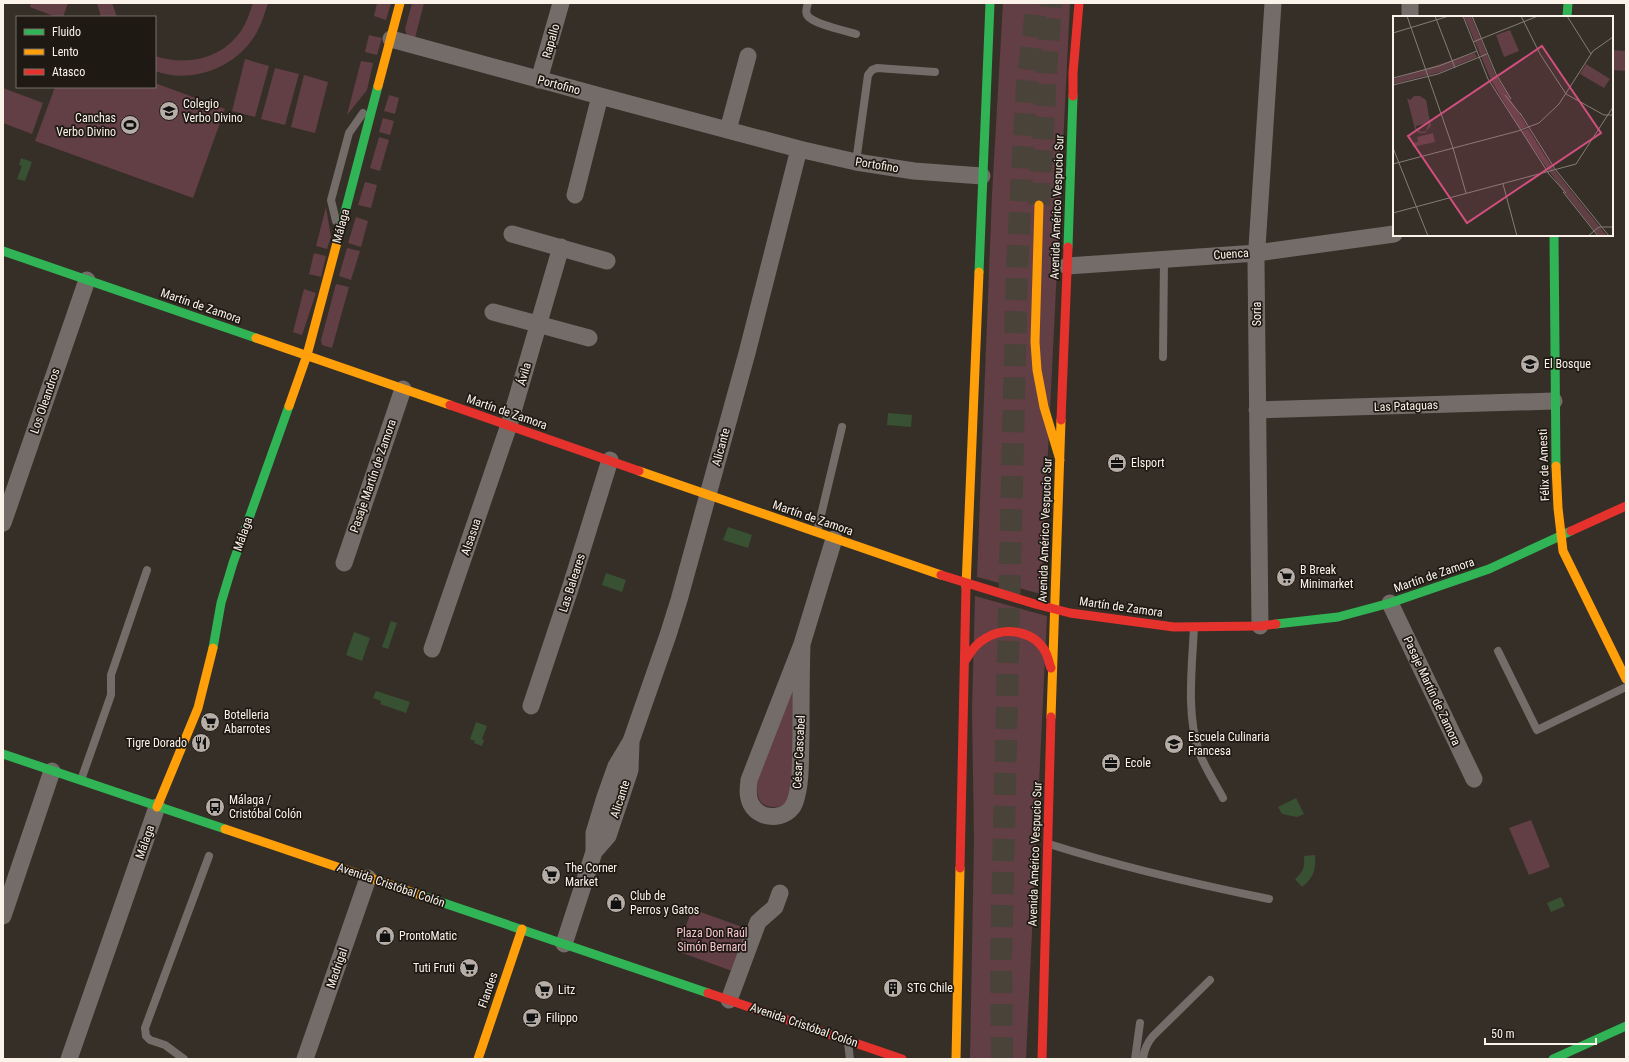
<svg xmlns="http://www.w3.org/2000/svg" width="1629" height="1062" font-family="'Roboto Condensed',sans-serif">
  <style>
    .green { fill: #613f44 }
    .water { fill: #385132 }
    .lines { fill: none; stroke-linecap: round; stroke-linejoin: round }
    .highway-tunnel { stroke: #4a433a; stroke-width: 22; stroke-dasharray: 22 11; stroke-linecap: butt }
    .lane { stroke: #736c68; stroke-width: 8 }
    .street { stroke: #736c68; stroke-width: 17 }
    .fast { stroke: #30b455; stroke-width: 9 }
    .slow { stroke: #ff9f0a; stroke-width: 9 }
    .jam { stroke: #e5322d; stroke-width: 9 }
    .labels { text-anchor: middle; stroke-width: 3.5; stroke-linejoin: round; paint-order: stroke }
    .street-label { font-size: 12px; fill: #fbf3ea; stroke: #1e1913 }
    .poi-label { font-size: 12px; fill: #fbf3ea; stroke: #1e1913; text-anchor: start }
    .park-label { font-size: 12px; fill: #f7c6ce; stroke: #1e1913 }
    .inset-road { fill: none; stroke: #857d75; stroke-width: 1 }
    .view { fill: #d04f7f; fill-opacity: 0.15; stroke: #d04f7f; stroke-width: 2 }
    .inset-edge { fill: none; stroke: #fbf3ea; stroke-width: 2 }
  </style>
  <rect width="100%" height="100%" fill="#362f27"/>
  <path class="green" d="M31,3H68L63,17H56L30,7Z
    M97,3H112L117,17H101Z
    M253,3H268C265,12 262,23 257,32C238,67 192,85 155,71V56C188,67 226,58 244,26C248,19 250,11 253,3Z
    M377,3H391L386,20L374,16Z
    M412,3H424L415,38L407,36L405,29Z
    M1003,3H1070L1041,594L977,577L992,195Z
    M369,35L382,38L377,55L365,52Z
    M1612,50L1626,51V71L1612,70Z
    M245,59L269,66L255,117L232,111Z
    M361,61L373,63L367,90L347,115Z
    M275,68L299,74L285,125L261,119Z
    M304,75L328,82L315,133L291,127Z
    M155,83L225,109L193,198L35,141L55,87H155Z
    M3,88L43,103L32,134L3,123Z
    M389,95L399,98L395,114L384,111Z
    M383,118L394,121L390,135L379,132Z
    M379,137L389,140L380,171L370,168Z
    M365,182L377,185L371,208L358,205Z
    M326,207L331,237L327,249L316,246Z
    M356,217L368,221L361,247L348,243Z
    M347,248L360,251L351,280L339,276Z
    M314,253L326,256L321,277L309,274Z
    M336,284L349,287L332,348L322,345L321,340Z
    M304,289L316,293L302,335L293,332Z
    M975,596L1047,616L1026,1059H970L974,840L972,710Z
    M794,679L793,785L790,797L784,806C760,810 756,801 757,780Z
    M1531,820L1550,867L1529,875L1509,828Z
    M692,909L748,929L732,971L677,951Z"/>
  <path class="water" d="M21,158L32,162L25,181L17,179L22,166L19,165Z
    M888,413L912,415L911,427L887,425Z
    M728,527L752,535L748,548L723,540Z
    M606,573L626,580L622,592L602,585Z
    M391,621L397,623L388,649L382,647Z
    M354,632L370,638L362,661L346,655Z
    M376,691L410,702L406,713L380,704L381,701L373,698Z
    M476,722L487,726L482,739L484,740L482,746L474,743L475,741L470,739Z
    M1296,798L1304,814L1297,817L1282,814L1278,807Z
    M1315,855C1316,870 1314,877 1302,887L1295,879C1303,872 1305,867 1304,856Z
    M1561,897L1565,906L1551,912L1547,903Z"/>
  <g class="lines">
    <path class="highway-tunnel" d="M1039,205L1046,74L1051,3
      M1002,1059L1001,958L1017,267L1027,85L1037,3"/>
    <path class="lane" d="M808,3C807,7 805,11 807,15C812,24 846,31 856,34
      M856,162L868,75L872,70L877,68L935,72
      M336,221L331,200L349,133L363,113
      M1163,357L1164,259
      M817,532L842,427
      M1194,627C1192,668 1186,713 1199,752C1205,768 1215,783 1223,798
      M1498,651L1537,730L1626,687
      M81,780L111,695V675L147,570
      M1049,844C1121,867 1195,884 1269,899
      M848,1043L850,1059
      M184,1059L165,1045L150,1040L146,1036L145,1028L209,856
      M1135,1059L1140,1023
      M1143,1059C1144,1050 1147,1043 1153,1036L1210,980"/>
    <path class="street" d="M1410,17V3
      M391,39L600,96L799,149L856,162L914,171L982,176
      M539,80L561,3
      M728,130L748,56
      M575,195L600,96
      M512,234L607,261
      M1067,266L1257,253L1394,234
      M493,312L589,338
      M1257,410L1554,401
      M3,523L87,280
      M344,563L403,389
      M1390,603L1474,779
      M1260,626L1256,262L1273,3
      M802,644C801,674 801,705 801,736C800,757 802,781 795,802C788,821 760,821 751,804C747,796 748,788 749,780L802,644L834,539
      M432,649L509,425L561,247
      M531,706L569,592L610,460
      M594,852V833L605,797L616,766L631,741L668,635L679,600L747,353L799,149
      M3,916L52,771
      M564,944L594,852L608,836L630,770L631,743
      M729,1000L758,922L775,907L780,893
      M69,1059L157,807
      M305,1059L368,878"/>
    <path class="fast" d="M1567,17L1568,3
      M339,235L378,86
      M1554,235L1556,466
      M1068,247L1073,96
      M3,251L256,338
      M979,272L990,3
      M1276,624L1338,617L1390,603L1489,569L1571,531
      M213,648L221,603L233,563L289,406
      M3,754L225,829
      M423,896L708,993
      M1553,1059L1626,1026"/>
    <path class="slow" d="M378,86L400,3
      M1039,205L1035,342L1037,370L1044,407L1060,460
      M256,338L450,405
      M289,406L307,355L339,235
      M1556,466L1558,508L1563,551L1626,679
      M639,471L941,575
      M966,587L979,272
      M1051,717L1061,420
      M157,807L198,708L213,648
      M225,829L423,896
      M478,1059L522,929
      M956,1059L960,868"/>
    <path class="jam" d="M1073,96V73L1079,3
      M450,405L639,471
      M1061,420L1068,247
      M1571,531L1626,506
      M941,575L1035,604L1070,613L1174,627L1260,626L1276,624
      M965,661C971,652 976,643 986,638C1006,626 1035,631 1046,653C1048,657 1049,663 1051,668
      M960,868L966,587
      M708,993L902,1059
      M1042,1059L1051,717"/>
  </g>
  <defs>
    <g id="school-disc" transform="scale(1)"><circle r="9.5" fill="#b6aea6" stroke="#1e1913"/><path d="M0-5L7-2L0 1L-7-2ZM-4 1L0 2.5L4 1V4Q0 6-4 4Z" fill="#111"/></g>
    <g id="stadium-disc" transform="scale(1)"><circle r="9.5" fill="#b6aea6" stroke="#1e1913"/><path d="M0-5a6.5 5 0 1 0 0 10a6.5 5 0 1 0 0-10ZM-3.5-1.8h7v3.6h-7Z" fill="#111"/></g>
    <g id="office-disc" transform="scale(1)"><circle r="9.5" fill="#b6aea6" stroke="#1e1913"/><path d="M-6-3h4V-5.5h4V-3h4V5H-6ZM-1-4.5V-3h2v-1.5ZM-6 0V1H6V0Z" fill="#111"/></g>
    <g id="supermarket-disc" transform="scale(1)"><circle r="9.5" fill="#b6aea6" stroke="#1e1913"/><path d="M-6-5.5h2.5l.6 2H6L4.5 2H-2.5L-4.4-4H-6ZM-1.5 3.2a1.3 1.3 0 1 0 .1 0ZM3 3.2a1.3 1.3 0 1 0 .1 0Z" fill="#111"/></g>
    <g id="restaurant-disc" transform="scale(1)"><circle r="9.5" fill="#b6aea6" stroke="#1e1913"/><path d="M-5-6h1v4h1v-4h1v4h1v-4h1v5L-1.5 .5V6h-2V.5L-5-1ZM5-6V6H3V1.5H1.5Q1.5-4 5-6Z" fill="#111"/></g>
    <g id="university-disc" transform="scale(1)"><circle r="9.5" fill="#b6aea6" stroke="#1e1913"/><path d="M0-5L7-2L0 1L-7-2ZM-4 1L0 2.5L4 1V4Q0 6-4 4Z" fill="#111"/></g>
    <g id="bus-disc" transform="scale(1)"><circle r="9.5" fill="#b6aea6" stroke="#1e1913"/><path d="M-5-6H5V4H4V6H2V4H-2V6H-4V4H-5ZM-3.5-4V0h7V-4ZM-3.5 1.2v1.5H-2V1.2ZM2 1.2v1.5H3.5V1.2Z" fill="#111"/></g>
    <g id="shop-disc" transform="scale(1)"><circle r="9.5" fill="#b6aea6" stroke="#1e1913"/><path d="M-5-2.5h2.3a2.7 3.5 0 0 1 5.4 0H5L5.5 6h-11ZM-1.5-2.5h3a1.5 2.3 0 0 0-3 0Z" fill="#111"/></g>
    <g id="building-disc" transform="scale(1)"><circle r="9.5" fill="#b6aea6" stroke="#1e1913"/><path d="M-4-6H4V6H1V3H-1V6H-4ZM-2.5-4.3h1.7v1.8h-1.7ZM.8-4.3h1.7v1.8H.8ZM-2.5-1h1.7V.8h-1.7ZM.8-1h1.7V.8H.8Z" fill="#111"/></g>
    <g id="cafe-disc" transform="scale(1)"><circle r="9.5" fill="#b6aea6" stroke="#1e1913"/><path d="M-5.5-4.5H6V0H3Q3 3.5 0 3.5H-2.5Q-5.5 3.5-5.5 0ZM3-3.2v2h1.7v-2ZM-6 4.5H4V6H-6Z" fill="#111"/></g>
  </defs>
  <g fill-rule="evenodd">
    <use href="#school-disc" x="169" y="111"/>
    <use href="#stadium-disc" x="130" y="125"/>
    <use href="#school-disc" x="1530" y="364"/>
    <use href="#office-disc" x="1117" y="463"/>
    <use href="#supermarket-disc" x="1286" y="577"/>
    <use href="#supermarket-disc" x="210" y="722"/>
    <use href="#restaurant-disc" x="201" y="743"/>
    <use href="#university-disc" x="1174" y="744"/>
    <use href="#office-disc" x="1111" y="763"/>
    <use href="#bus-disc" x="215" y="807"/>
    <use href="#supermarket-disc" x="551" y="875"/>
    <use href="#shop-disc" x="616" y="903"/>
    <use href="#shop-disc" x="385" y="936"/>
    <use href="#supermarket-disc" x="469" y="968"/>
    <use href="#building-disc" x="893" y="988"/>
    <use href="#supermarket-disc" x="544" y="990"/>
    <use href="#cafe-disc" x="532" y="1018"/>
  </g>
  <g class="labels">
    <g class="street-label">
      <text transform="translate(551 41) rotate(-74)" y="4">Rapallo</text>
      <text transform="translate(559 85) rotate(15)" y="4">Portofino</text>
      <text transform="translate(877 165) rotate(9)" y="4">Portofino</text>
      <text transform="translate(1057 207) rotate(-88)" y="4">Avenida Américo Vespucio Sur</text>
      <text transform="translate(341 226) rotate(-75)" y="4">Málaga</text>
      <text transform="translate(1231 254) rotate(-4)" y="4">Cuenca</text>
      <text transform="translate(201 306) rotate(19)" y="4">Martín de Zamora</text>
      <text transform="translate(1257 314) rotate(-90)" y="4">Soria</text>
      <text transform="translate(524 374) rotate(-74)" y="4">Ávila</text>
      <text transform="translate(45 401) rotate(-71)" y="4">Los Oleandros</text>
      <text transform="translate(1406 406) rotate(-2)" y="4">Las Pataguas</text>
      <text transform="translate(507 412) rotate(19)" y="4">Martín de Zamora</text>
      <text transform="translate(721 447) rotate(-75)" y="4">Alicante</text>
      <text transform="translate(1544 465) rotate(-92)" y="4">Félix de Amesti</text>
      <text transform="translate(373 476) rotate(-71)" y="4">Pasaje Martín de Zamora</text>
      <text transform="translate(813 518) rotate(19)" y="4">Martín de Zamora</text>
      <text transform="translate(1045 530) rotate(-88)" y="4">Avenida Américo Vespucio Sur</text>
      <text transform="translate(243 534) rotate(-71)" y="4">Málaga</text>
      <text transform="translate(471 537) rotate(-71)" y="4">Alsasua</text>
      <text transform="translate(1434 575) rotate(-19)" y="4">Martín de Zamora</text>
      <text transform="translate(572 583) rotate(-72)" y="4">Las Baleares</text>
      <text transform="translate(1121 607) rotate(8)" y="4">Martín de Zamora</text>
      <text transform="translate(1432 691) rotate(65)" y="4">Pasaje Martín de Zamora</text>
      <text transform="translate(799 752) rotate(-87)" y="4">César Cascabel</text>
      <text transform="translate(620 799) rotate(-72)" y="4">Alicante</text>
      <text transform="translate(145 842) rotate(-71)" y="4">Málaga</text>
      <text transform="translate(1035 854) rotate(-88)" y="4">Avenida Américo Vespucio Sur</text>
      <text transform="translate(391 885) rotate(19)" y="4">Avenida Cristóbal Colón</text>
      <text transform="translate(337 968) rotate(-71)" y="4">Madrigal</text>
      <text transform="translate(488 990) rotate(-71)" y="4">Flandes</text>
      <text transform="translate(804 1025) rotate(19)" y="4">Avenida Cristóbal Colón</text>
    </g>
    <g class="poi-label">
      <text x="183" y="108">Colegio<tspan x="183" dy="14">Verbo Divino</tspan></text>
      <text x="116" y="122" text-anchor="end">Canchas<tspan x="116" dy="14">Verbo Divino</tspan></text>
      <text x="1544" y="368">El Bosque</text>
      <text x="1131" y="467">Elsport</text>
      <text x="1300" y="574">B Break<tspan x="1300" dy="14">Minimarket</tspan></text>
      <text x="224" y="719">Botelleria<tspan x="224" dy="14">Abarrotes</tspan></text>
      <text x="1188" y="741">Escuela Culinaria<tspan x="1188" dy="14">Francesa</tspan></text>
      <text x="187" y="747" text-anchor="end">Tigre Dorado</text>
      <text x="1125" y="767">Ecole</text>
      <text x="229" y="804">Málaga /<tspan x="229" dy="14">Cristóbal Colón</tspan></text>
      <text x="565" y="872">The Corner<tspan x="565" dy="14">Market</tspan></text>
      <text x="630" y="900">Club de<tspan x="630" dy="14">Perros y Gatos</tspan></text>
      <text x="399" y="940">ProntoMatic</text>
      <text x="455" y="972" text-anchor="end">Tuti Fruti</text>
      <text x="907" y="992">STG Chile</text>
      <text x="558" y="994">Litz</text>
      <text x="546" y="1022">Filippo</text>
    </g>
    <g class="park-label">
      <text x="712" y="937">Plaza Don Raúl<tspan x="712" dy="14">Simón Bernard</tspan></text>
    </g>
  </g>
  <g transform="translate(1393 16)">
    <rect width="220" height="220" fill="#362f27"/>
    <path d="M71,0H78L102,58L134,111L127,113L98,64ZM117,14L126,35L111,41L103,19ZM82,37L84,41L48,56L0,68V63ZM193,48L217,63L211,72L187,58ZM21,80H27L33,84L38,110L32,117H26L22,113L14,82L17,84ZM36,107L33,115L28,116L23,112V110ZM135,113L159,151L214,220H206L170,175L128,115ZM40,117L42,126L20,131L19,127L25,126L24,121Z" fill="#613f44" fill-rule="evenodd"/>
    <path class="inset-road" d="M14,0L60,132L73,177M42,0L62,52M70,0L95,63L156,158M79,0L103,58L118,83M128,0L147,38L173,78L211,99H220M174,0L198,38M0,17L56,0M80,26L145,0M0,62L46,50L84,35M0,69L45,58L94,38M112,79L128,99M127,97L162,153L216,220M0,132L35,220M0,148L125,115L146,107L166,88L200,35L220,21M155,157L173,177M110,168L124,220M170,176L205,220M0,197L183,148L220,91M195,220L206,211H220"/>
    <path class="view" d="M149,30L208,117L74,207L15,120Z"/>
    <rect width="220" height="220" class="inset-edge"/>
  </g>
  <rect width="1629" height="1062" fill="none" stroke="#fbf3ea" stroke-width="8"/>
  <rect x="16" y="16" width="140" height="72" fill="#1e1913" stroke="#767069"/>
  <rect x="24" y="29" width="20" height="6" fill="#30b455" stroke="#767069"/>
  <text x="52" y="36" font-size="12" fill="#fbf3ea">Fluido</text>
  <rect x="24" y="49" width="20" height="6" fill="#ff9f0a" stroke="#767069"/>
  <text x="52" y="56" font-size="12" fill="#fbf3ea">Lento</text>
  <rect x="24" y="69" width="20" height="6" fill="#e5322d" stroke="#767069"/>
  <text x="52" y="76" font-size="12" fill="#fbf3ea">Atasco</text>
  <path d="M1485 1038v6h111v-6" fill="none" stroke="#fbf3ea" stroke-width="2"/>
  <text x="1491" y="1038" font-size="12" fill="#fbf3ea" stroke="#1e1913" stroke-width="3" paint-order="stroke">50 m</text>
</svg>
